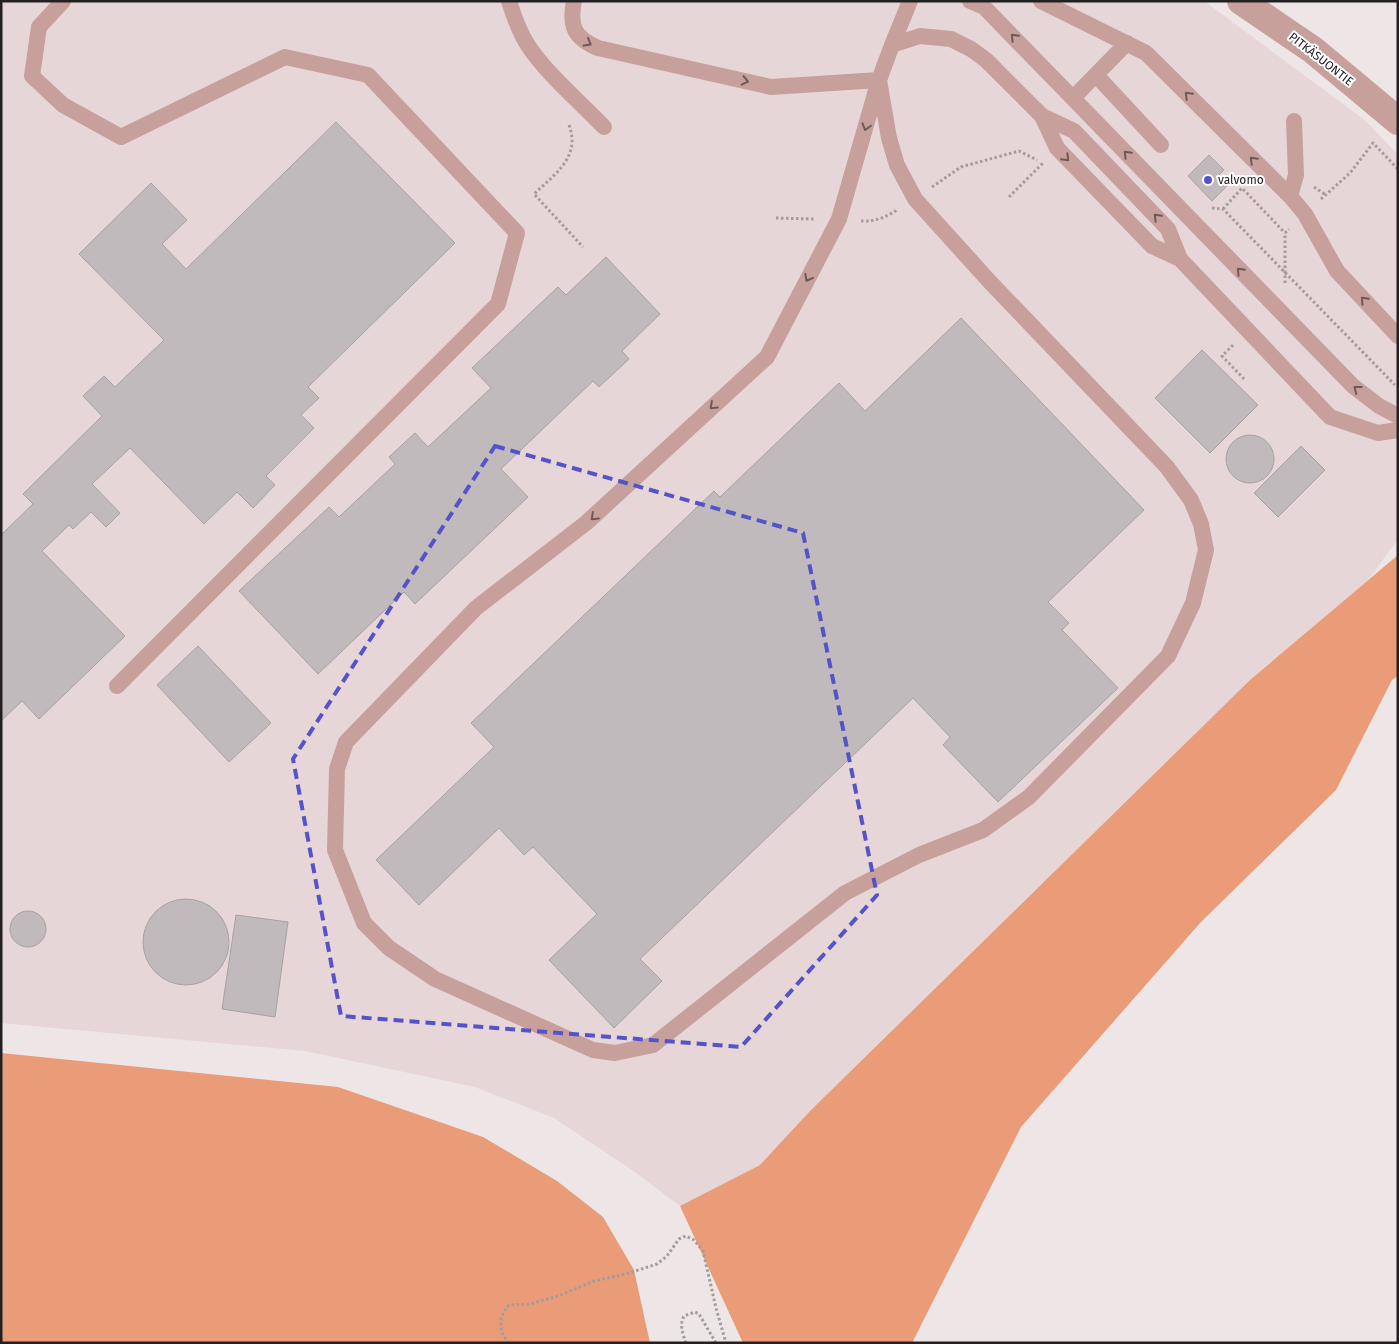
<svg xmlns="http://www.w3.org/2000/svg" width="1399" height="1344" font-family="'Fira Sans',sans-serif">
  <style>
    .built { fill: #e7d6d8 }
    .forest { fill: #e99c77 }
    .building { fill: #c0babc; stroke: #a7a1a3 }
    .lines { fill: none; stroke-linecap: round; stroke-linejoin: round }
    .path { stroke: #a29c9d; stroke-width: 3; stroke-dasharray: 2.5 2.5; stroke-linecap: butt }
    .service { stroke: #c7a09b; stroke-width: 16 }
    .minor { stroke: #c7a09b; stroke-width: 28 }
    .oneway { stroke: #6d5a58 }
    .marked { fill: none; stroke: #5553ca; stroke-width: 4; stroke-dasharray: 10 6; stroke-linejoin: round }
    .poi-dot { fill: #5553ca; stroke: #fff; stroke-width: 2 }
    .labels { text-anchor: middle; stroke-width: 4; stroke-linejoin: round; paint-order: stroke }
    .street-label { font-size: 12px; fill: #232021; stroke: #fff }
    .poi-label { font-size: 12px; fill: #232021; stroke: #fff; text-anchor: start }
  </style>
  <rect width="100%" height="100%" fill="#ede5e6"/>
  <path class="built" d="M5,1H1204L1366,121L1398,155V539L1368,580L1250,680L810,1111L760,1165L680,1206L635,1172L554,1118L475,1087L305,1051L1,1023V4Z"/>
  <path class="forest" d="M1398,555V676L1392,680L1336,790L1201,922L1021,1127L912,1343H743L680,1206L760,1165L810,1111L1250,680Z
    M1,1053L338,1087L483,1137L557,1181L603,1217L634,1270L650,1343H1Z"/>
  <path class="building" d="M336,122L455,243L308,387L319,398L301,415L314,428L266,476L275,485L253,508L237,492L204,524L130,448L92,484L120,513L106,527L91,512L73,529L69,525L42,551L125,636L39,719L22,701L1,721V531L3,533L33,504L23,494L102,416L83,396L104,376L115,387L164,340L79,254L151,183L187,220L162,244L186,269Z
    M1209,155L1224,170L1219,175L1228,185L1212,201L1188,176Z
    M606,257L660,314L622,351L629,359L599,387L593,381L501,469L528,497L415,604L404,592L318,674L239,591L329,507L339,517L395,464L389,457L415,433L428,447L491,388L472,368L558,287L566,295Z
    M961,318L1144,510L1048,602L1069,623L1062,630L1118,688L998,802L943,745L950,737L913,698L640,959L662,981L614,1028L549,960L597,914L533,847L524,855L499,828L419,905L376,860L494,747L471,723L714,491L720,497L839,383L865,411Z
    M1202,350L1258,405L1210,453L1155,398Z
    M1226 459a24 24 0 1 1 48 0a24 24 0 1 1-48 0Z
    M1301,446L1325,470L1278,517L1254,493Z
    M198,646L271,723L229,762L157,685Z
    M143 942a43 43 0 1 1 86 0a43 43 0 1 1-86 0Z
    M10 929a18 18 0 1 1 36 0a18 18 0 1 1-36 0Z
    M236,915L288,922L275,1017L222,1009Z"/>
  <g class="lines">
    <path class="path" d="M569,125C581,157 555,174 534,194L583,247
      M932,187L961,167L1019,151L1037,160
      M1314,187L1326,195
      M1009,197L1043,163
      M1321,199L1350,173L1373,143L1398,169
      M1212,208L1223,209L1395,385
      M1223,209L1242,188L1285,233
      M776,218L815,219
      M861,221C875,222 886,217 897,210
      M1285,283V233L1289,229
      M1233,345L1222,356L1245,380
      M509,1343C498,1331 498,1317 509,1305L530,1304L558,1296L594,1281L626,1274L657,1264L667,1256L679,1239L686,1236L694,1240L703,1251L716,1308L726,1343
      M686,1343C683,1334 679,1325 684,1316L695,1312L699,1314L716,1343"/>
    <path class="service" d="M63,1L39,27L32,76L63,105L121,137L285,57L368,75L517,233L498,304L117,686
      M509,1C514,17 520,34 529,47C548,75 580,102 604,127
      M574,1C569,26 574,38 598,48L771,87L879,80
      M970,1L984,7L1353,386L1379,406L1398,416
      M1041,1L1146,53L1290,196L1305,214L1337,271L1398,336
      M892,45L910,1
      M1096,75L1161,145
      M879,80L889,138L897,165L915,199L990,282L1167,467L1191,500L1201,524L1206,550L1193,603L1168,656L1029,797L983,830L919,855L845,893L653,1045L615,1053L593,1050L435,979L389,948L364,923L335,850L337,769L346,742L476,608L586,523L767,357L839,219L879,80L892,45L920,36L951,39L971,49L986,60L1042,116L1074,131L1168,229L1180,259
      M1073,98L1127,43
      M1042,116L1057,148L1152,246L1180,259L1330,417L1378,433L1398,430
      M1290,196L1296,175L1294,121"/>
    <path class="minor" d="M1241,1L1313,50L1398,121"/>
  </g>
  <defs><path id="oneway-chevron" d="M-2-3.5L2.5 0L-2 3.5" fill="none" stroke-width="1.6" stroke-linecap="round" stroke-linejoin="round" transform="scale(1.25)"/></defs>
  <g class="oneway">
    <use href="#oneway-chevron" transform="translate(1014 37) rotate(-134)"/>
    <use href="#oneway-chevron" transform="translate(588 43) rotate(30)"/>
    <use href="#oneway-chevron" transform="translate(745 81) rotate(13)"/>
    <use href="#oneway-chevron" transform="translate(1188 95) rotate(-135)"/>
    <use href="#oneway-chevron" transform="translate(866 127) rotate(106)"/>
    <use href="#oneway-chevron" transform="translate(1127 154) rotate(-134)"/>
    <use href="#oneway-chevron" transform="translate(1066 158) rotate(46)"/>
    <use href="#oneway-chevron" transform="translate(1253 160) rotate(-135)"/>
    <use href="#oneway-chevron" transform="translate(1157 217) rotate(-134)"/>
    <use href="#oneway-chevron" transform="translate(1240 271) rotate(-134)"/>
    <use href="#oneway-chevron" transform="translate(808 278) rotate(118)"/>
    <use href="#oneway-chevron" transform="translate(1364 300) rotate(-133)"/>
    <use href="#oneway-chevron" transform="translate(1357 389) rotate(-142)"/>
    <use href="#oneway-chevron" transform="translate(713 406) rotate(137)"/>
    <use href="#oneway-chevron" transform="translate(594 517) rotate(137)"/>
  </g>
  <path class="marked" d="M495,446L803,533L877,895L741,1047L341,1016L293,759Z"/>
  <circle class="poi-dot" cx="1208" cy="180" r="5"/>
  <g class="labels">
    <g class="street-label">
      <text transform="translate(1321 59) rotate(38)" y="4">PITKÄSUONTIE</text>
    </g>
    <g class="poi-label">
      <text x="1218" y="184">valvomo</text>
    </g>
  </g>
  <rect width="1399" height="1344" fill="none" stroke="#232021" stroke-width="5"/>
</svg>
